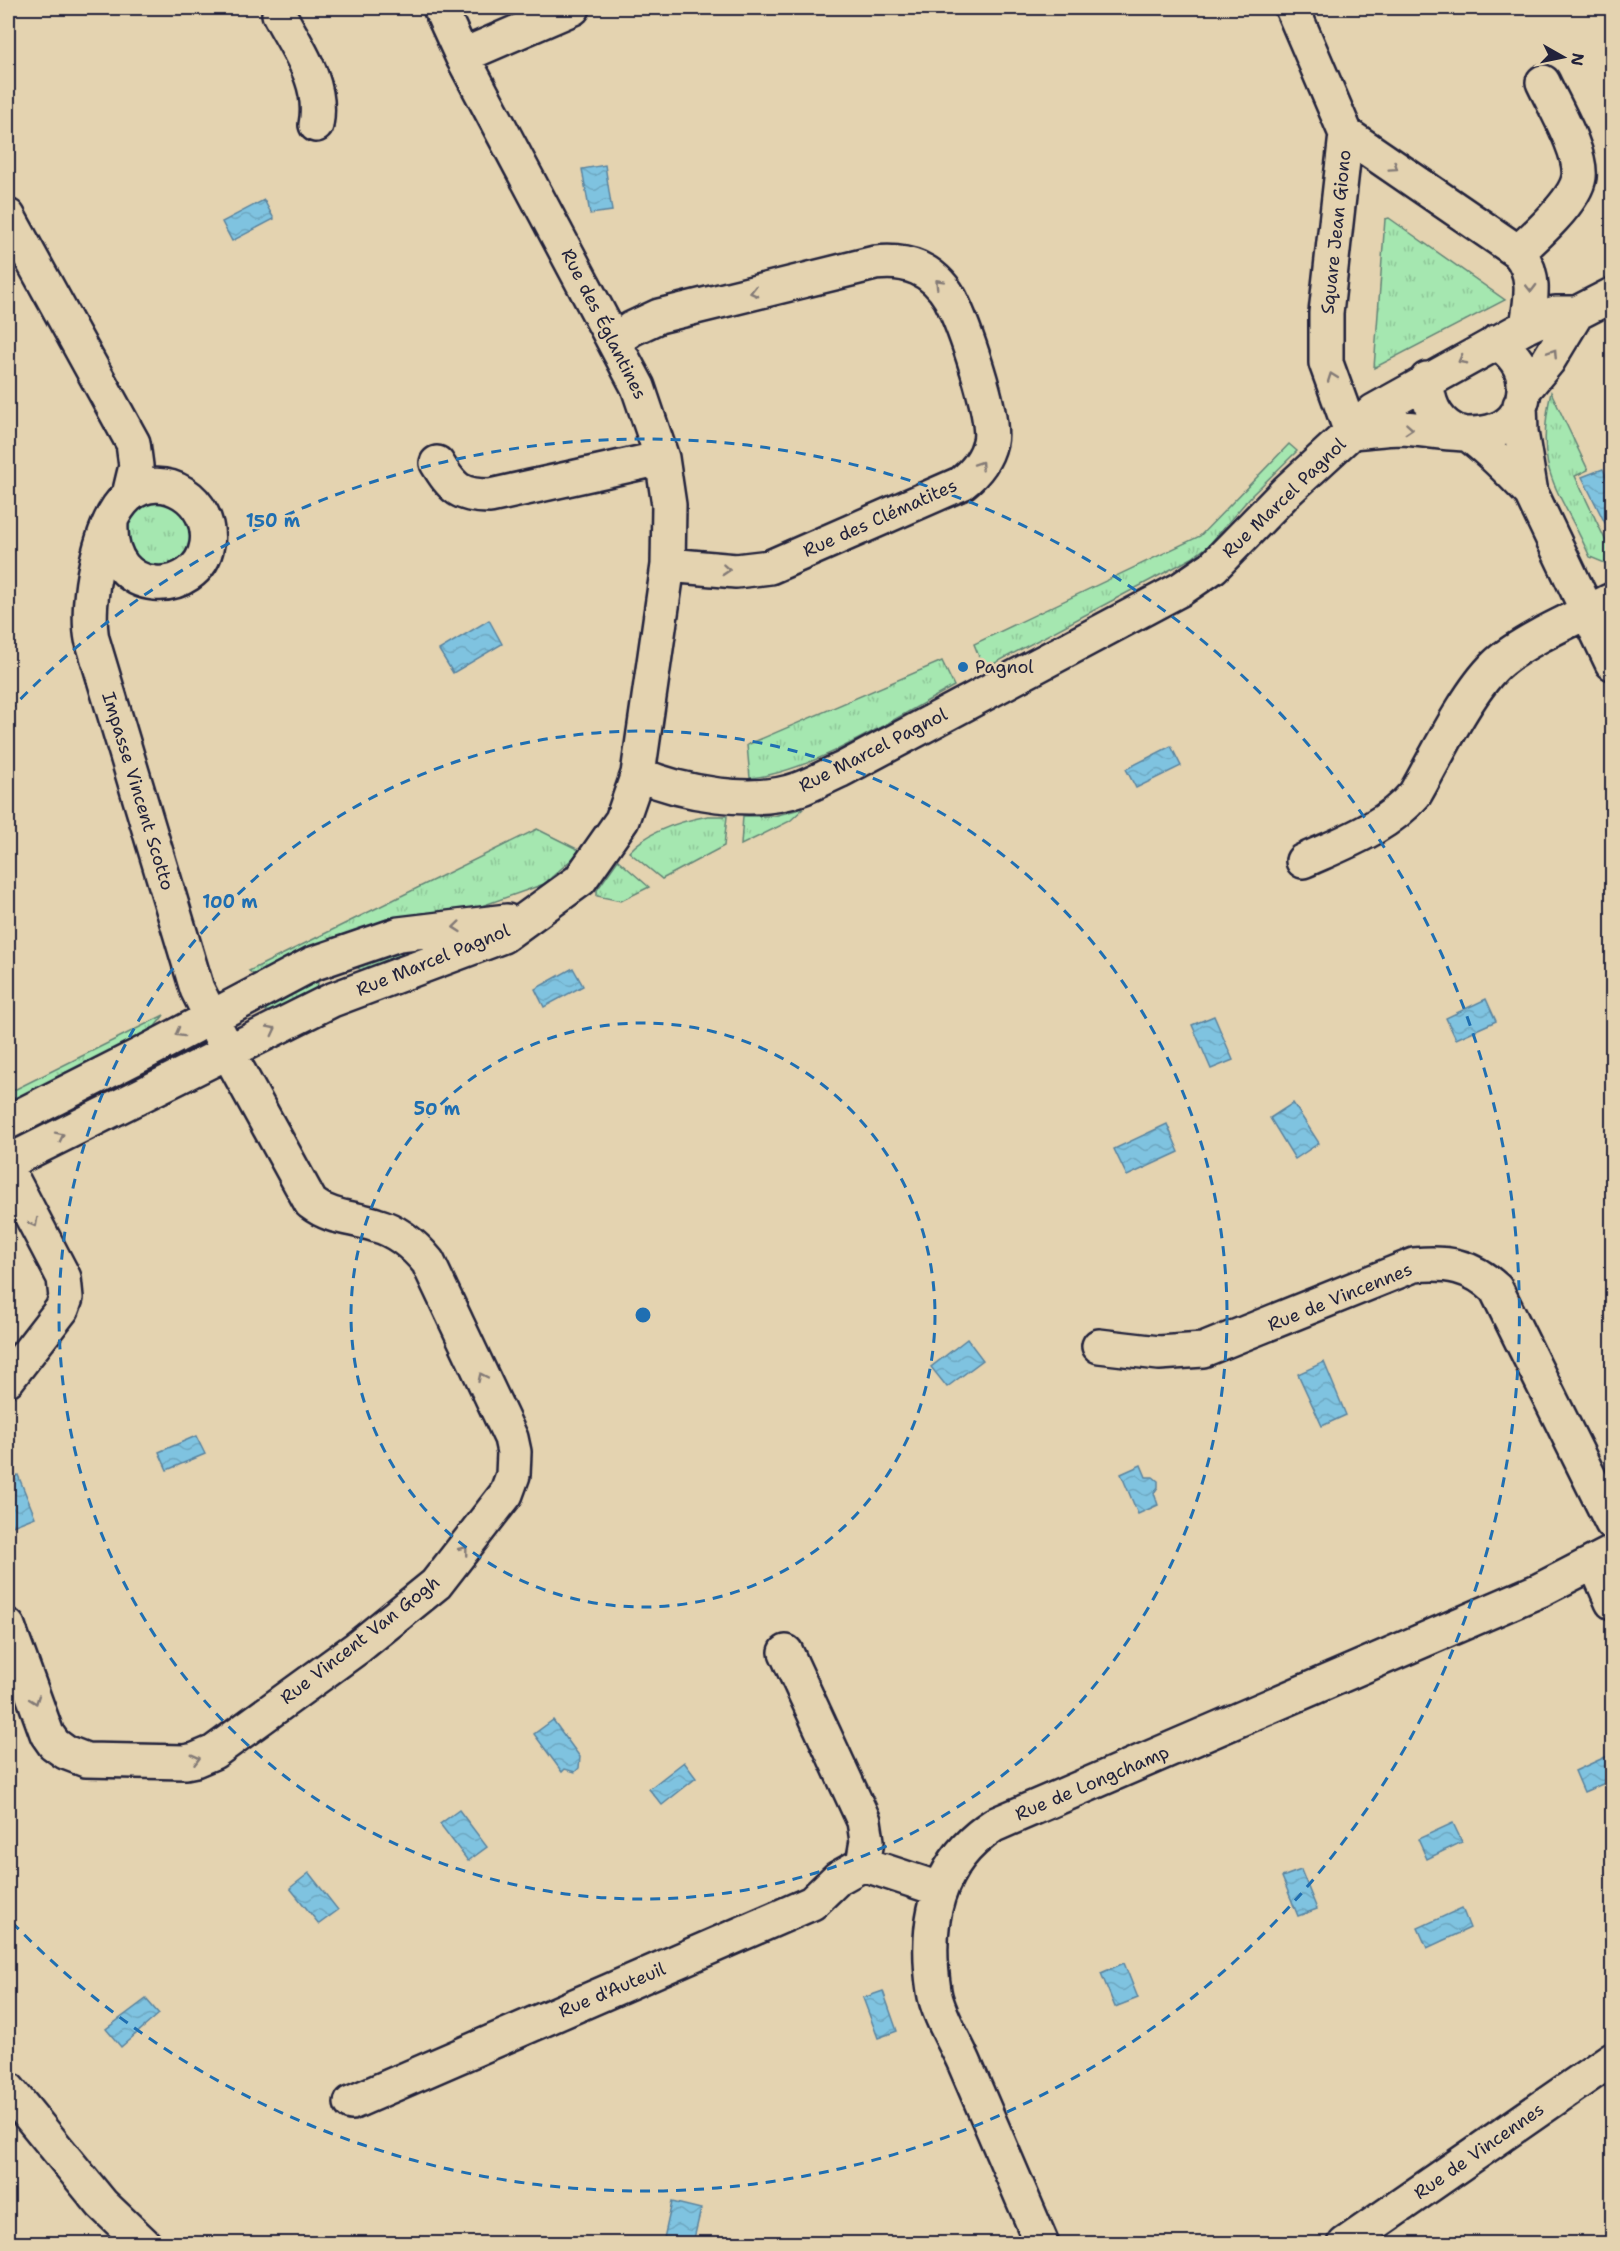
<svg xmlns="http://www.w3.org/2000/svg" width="1620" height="2251" font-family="'Shantell Sans',sans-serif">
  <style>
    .grass { fill: url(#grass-tufts); stroke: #648476; stroke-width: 1.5 }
    .water { fill: url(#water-waves); stroke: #5a839e; stroke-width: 1.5 }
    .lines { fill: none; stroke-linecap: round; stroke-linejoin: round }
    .minor-casing { stroke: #22223b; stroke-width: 38 }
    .major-casing { stroke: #22223b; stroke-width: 38 }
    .minor { stroke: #e4d3b0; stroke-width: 33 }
    .major { stroke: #e4d3b0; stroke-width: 33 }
    .oneway { stroke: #837a76 }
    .ring { fill: none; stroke: #1f6fb2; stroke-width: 3; stroke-dasharray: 10 8 }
    .poi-dot { fill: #1f6fb2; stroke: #e4d3b0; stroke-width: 2 }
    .labels { text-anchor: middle; stroke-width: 5; stroke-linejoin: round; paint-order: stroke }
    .street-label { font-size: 18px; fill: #22223b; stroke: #e4d3b0 }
    .poi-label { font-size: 18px; fill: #22223b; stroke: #e4d3b0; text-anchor: start }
    .centre { fill: #1f6fb2; stroke: #e4d3b0; stroke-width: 3 }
    .ring-label { font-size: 18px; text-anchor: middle; font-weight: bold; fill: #1f6fb2; stroke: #e4d3b0; stroke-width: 5; stroke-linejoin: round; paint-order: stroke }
  </style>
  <defs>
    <pattern id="grass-tufts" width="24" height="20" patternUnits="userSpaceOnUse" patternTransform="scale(1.5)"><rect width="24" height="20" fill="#a5e7b0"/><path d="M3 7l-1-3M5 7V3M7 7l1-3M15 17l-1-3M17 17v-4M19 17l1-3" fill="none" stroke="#8ec698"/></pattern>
    <pattern id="water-waves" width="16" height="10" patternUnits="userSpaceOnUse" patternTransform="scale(1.5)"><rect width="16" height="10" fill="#7fc3e0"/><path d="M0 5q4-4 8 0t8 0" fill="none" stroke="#6da7c1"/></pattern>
  </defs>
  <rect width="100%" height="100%" fill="#e4d3b0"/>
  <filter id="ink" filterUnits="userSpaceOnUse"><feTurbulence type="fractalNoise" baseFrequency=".0167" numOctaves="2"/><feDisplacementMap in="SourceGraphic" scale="12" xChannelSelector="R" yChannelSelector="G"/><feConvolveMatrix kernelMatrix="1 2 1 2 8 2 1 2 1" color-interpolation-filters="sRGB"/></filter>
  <g filter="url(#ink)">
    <path class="grass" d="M1389,218L1505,300L1374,368L1385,219Z
      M1551,392L1588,470L1575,476L1612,554V566L1590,557C1559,487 1533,474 1551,392Z
      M1289,444L1297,451L1252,495L1208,546L1192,558L984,669L974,644L1200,536Z
      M127 534a32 32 0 1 1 64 0a32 32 0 1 1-64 0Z
      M942,661L954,686C897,717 813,772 750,778L747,745Z
      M804,808L790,821L741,845L743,816H774Z
      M708,816H727L724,846L662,879L629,852C648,831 681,821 708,816Z
      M537,829L581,851L544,884L479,907L355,931L257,977L249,971Z
      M618,860L649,887L621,901L597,896V890Z
      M454,940L370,976L358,968L360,956Z
      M309,978L318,983L317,993L272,1013L264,1010L263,1000Z
      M164,1015L153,1029L8,1105V1093Z
      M172,1055L173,1061L25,1137L19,1131Z"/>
    <path class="water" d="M605,165L612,211L590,214L582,169Z
      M264,200L274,219L232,241L222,222Z
      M1603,469L1612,490V519L1605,523L1582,477Z
      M489,620L502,644L453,673L439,650Z
      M1171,746L1181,766L1136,788L1126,769Z
      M573,968L583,986L544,1007L535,989Z
      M1486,999L1496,1021L1456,1039L1446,1018Z
      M1214,1016L1233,1060L1211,1069L1192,1025Z
      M1293,1103L1319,1143L1295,1159L1270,1118Z
      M1167,1124L1179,1152L1127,1176L1114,1149Z
      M967,1339L983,1360L947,1387L931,1367Z
      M1324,1362L1346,1415L1322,1426L1298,1374Z
      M196,1436L205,1454L167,1470L159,1452Z
      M1141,1465L1146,1477H1153L1158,1481V1487L1154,1493L1158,1505L1138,1514L1121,1474Z
      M18,1475L35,1517L10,1527L8,1520V1479Z
      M553,1720L580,1757L579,1768L575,1772L565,1769L562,1772L534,1734Z
      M1612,1754V1780L1584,1792L1575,1771Z
      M684,1762L696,1778L662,1805L649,1789Z
      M459,1810L487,1847L468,1861L440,1824Z
      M1453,1823L1462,1842L1427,1859L1418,1839Z
      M1301,1870L1317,1909L1298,1916L1282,1877Z
      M309,1873L338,1910L319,1924L290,1888Z
      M1462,1908L1470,1928L1427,1948L1418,1928Z
      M1124,1963L1138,1998L1115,2007L1101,1973Z
      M883,1991L897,2031L878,2038L863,1998Z
      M146,1999L159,2014L121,2047L106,2029Z
      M672,2202L701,2209L693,2243H663Z"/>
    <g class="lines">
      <g class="minor-casing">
        <path id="minor" d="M1292,8L1346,134L1326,313V363L1351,432
          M279,14C298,50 324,83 316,125
          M462,56L573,8
          M1346,134L1518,252C1537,274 1531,300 1527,326
          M8,216L133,443L136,466L129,495
          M1518,252C1535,237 1576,200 1579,177C1582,152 1554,106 1543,82
          M615,341L631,329L659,316L875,263C907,259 933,269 950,298C963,323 996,416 990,442C986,460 976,472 962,483L770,567L736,571L668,565
          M1427,379C1427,400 1433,419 1453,430C1458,433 1465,433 1470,436C1492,452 1512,474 1531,493
          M1524,390L1548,361L1577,313
          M1520,405L1521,432L1531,493L1612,663
          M1351,432C1368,431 1385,428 1401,428C1442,429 1518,455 1524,390C1526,368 1513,353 1496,342
          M437,463C453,489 460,496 490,496L662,458
          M638,774C682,793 753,806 799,789C813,784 827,776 841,770L1181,589L1213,567L1287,491L1374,411L1527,326L1555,313H1577L1612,295
          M1303,861C1343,843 1386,828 1415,794C1437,756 1466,694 1496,665C1521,641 1580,616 1612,600
          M8,1122L144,1053L312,964L399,934L507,921
          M8,1162L332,1000L503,936L580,880L622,820L638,774L668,565L669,505L662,458L638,387L462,56L440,8
          M8,1171L64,1278L66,1298L62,1309L8,1379
          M1099,1346L1159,1353L1203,1350L1414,1265C1447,1262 1471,1265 1496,1289L1612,1523
          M1595,1563L1612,1602
          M8,1626L47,1734L54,1744L65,1752L86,1760L185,1762L195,1760L214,1752L357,1648L436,1584L506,1494L513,1475L514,1452L511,1438L428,1262C414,1245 398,1231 376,1225C352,1217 332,1219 311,1203L234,1063L197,989L92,639C85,603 99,521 128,496C163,467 213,501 207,544C199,598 107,601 111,523
          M786,1652L864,1821L867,1841L863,1864
          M351,2103L812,1903L838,1878L863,1864L939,1889
          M1042,2244C1016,2183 990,2123 964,2062C955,2042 937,2012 934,1991C924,1924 935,1863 994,1825L1540,1590L1612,1553
          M1345,2244L1612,2059"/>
      </g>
      <g class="major-casing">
        <path id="major" d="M8,2089L102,2204L144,2244"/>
      </g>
      <use href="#minor" class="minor"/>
      <use href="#major" class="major"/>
    </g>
    <defs><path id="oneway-chevron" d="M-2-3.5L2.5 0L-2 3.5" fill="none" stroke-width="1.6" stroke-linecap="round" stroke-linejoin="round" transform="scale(1.5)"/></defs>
    <g class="oneway">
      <use href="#oneway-chevron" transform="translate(1394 167) rotate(34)"/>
      <use href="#oneway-chevron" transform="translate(939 283) rotate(-133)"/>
      <use href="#oneway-chevron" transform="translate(1531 288) rotate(89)"/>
      <use href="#oneway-chevron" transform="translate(754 292) rotate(166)"/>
      <use href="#oneway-chevron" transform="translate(1553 353) rotate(-57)"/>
      <use href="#oneway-chevron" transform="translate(1462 360) rotate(152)"/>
      <use href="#oneway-chevron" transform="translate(1332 377) rotate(-110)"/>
      <use href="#oneway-chevron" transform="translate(1409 429) rotate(4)"/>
      <use href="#oneway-chevron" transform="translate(980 465) rotate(-56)"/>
      <use href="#oneway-chevron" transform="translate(726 570) rotate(4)"/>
      <use href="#oneway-chevron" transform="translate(457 927) rotate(174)"/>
      <use href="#oneway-chevron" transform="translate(272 1030) rotate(-27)"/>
      <use href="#oneway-chevron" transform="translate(179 1033) rotate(151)"/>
      <use href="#oneway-chevron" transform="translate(60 1136) rotate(-26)"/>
      <use href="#oneway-chevron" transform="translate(34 1223) rotate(62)"/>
      <use href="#oneway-chevron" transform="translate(482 1377) rotate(-115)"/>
      <use href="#oneway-chevron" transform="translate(464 1550) rotate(-51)"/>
      <use href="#oneway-chevron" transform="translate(35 1700) rotate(70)"/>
      <use href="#oneway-chevron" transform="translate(196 1759) rotate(-15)"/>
    </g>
  </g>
  <g class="ring">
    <circle cx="643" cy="1315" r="292"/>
    <circle cx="643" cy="1315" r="584"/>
    <path d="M8 712A876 876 0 1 1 8 1918"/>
  </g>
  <circle class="poi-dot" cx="963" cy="667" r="6"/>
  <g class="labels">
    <g class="street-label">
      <text transform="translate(1336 232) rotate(-84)" y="6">Square Jean Giono</text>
      <text transform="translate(604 324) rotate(63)" y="6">Rue des Églantines</text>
      <text transform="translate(1284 498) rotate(-44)" y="6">Rue Marcel Pagnol</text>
      <text transform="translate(880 518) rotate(-24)" y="6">Rue des Clématites</text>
      <text transform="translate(873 750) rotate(-27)" y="6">Rue Marcel Pagnol</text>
      <text transform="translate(138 791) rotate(73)" y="6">Impasse Vincent Scotto</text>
      <text transform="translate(433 960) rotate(-22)" y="6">Rue Marcel Pagnol</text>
      <text transform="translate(1340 1297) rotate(-22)" y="6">Rue de Vincennes</text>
      <text transform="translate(360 1640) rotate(-38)" y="6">Rue Vincent Van Gogh</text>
      <text transform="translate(1092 1783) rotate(-23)" y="6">Rue de Longchamp</text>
      <text transform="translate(612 1990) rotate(-23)" y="6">Rue d'Auteuil</text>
      <text transform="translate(1479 2151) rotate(-35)" y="6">Rue de Vincennes</text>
    </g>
    <g class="poi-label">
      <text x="975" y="673">Pagnol</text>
    </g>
  </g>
  <circle cx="643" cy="1315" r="9" class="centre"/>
  <g class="ring-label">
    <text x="273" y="527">150 m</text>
    <text x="230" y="908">100 m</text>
    <text x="437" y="1115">50 m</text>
  </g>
  <rect width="1620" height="2251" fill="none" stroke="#e4d3b0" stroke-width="30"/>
  <rect x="15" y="15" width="1590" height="2221" fill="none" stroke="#22223b" stroke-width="2" filter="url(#ink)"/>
  <g transform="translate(1563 57) rotate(99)" stroke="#e4d3b0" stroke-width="4.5" paint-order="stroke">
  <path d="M0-4.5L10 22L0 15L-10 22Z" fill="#22223b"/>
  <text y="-9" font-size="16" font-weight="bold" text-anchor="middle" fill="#22223b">N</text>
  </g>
</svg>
